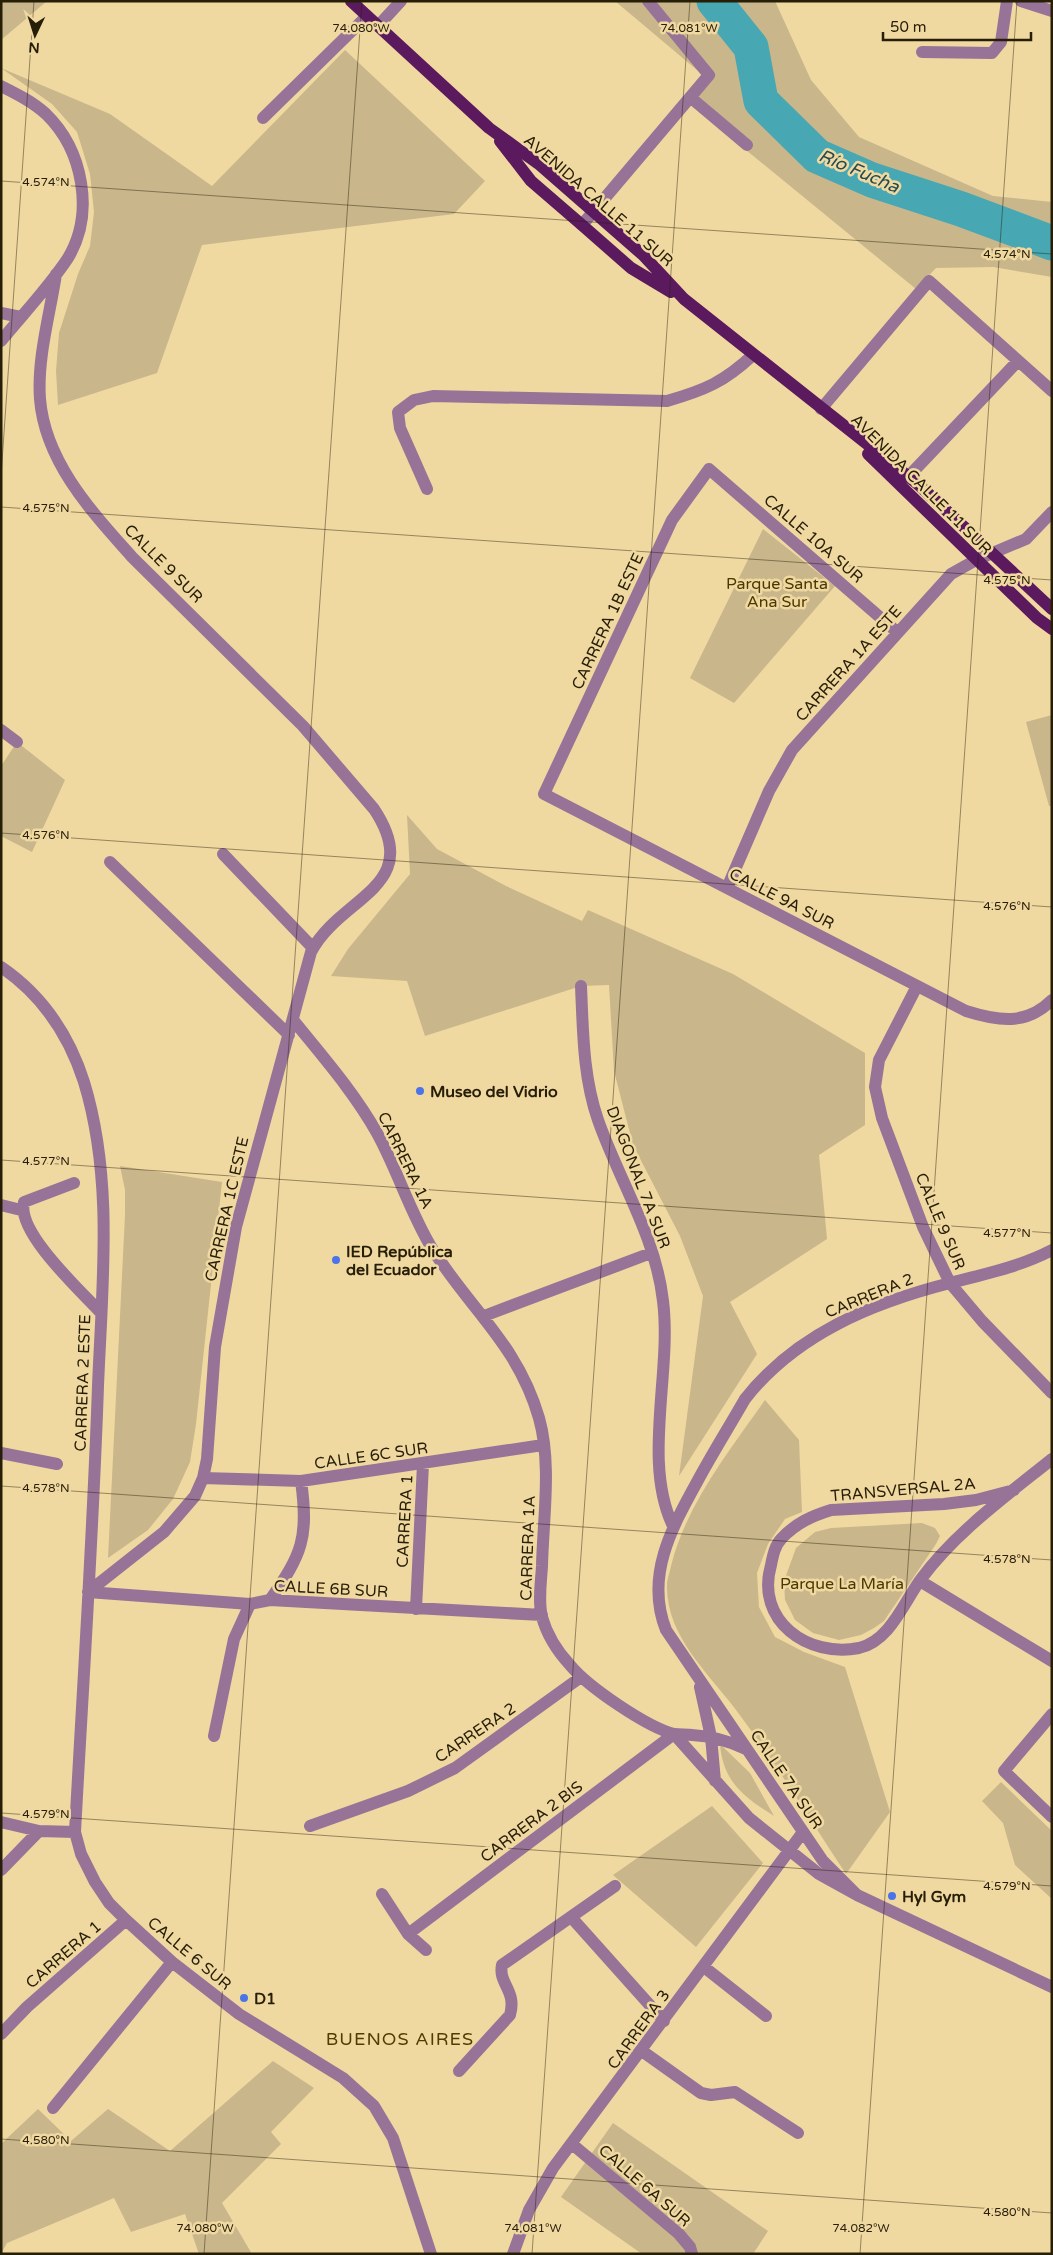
<svg xmlns="http://www.w3.org/2000/svg" width="1053" height="2255" font-family="'Varela Round',sans-serif">
  <style>
    .green { fill: #c9b68b }
    .lines { fill: none; stroke-linecap: round; stroke-linejoin: round }
    .river { stroke: #47a7b3; stroke-width: 35 }
    .minor { stroke: #977397; stroke-width: 12 }
    .major { stroke: #5a1a5d; stroke-width: 12 }
    .ticks { fill: none; stroke: #271e08; stroke-width: 1; stroke-opacity: 0.45 }
    .poi-dot { fill: #4b74e7; stroke: #f0d8a1; stroke-width: 2 }
    .labels { text-anchor: middle; stroke-width: 5; stroke-linejoin: round; paint-order: stroke }
    .street-label { font-size: 16px; fill: #271e08; stroke: #f0d8a1 }
    .park-label { font-size: 16px; fill: #4b3800; stroke: #f0d8a1 }
    .poi-label { font-size: 16px; font-weight: bold; fill: #271e08; stroke: #f0d8a1; text-anchor: start }
    .water-label { font-size: 18px; font-style: italic; fill: #214b51; stroke: #f0d8a1 }
    .neighbourhood-label { font-size: 18px; letter-spacing: 1px; fill: #523d00; stroke: #f0d8a1 }
    .ticks-label { font-size: 12px; text-anchor: middle; fill: #271e08; stroke: #f0d8a1; stroke-width: 5; stroke-linejoin: round; paint-order: stroke }
  </style>
  <rect width="100%" height="100%" fill="#f0d8a1"/>
  <path class="green" d="M1,1H47L1,40Z
    M615,1H775L811,80L859,137L993,196L1052,202V277L993,267L936,268L916,289L691,105L710,81Z
    M345,50L485,181L454,214L202,245L157,373L58,405L56,371L59,333L78,274L90,246L94,212L90,174L77,132L52,104L1,68L110,114L212,186Z
    M763,529L835,586L734,703L690,678Z
    M1052,715V806H1049L1026,722Z
    M17,742L65,780L32,852L1,836V766Z
    M407,815L437,849L506,886L582,921L588,910L733,974L865,1053V1125L819,1155L827,1239L730,1302L757,1354L679,1476L703,1296L680,1236L633,1145L614,1071L609,985L581,986L425,1036L407,981L331,976L348,949L410,874Z
    M120,1166L222,1182L196,1424L190,1462L173,1499L148,1530L108,1558L125,1215V1190Z
    M765,1400L799,1440L802,1512L785,1519L768,1544L757,1573L759,1607L775,1637L804,1652L845,1667L890,1812L846,1874C811,1821 777,1765 739,1714C711,1675 666,1638 667,1585C667,1579 670,1572 671,1566C686,1505 729,1451 765,1400Z
    M922,1523L935,1528L940,1536L936,1544L884,1621L874,1628L861,1635L839,1640L813,1633L795,1620L785,1600L784,1581L796,1548L815,1532L831,1528Z
    M720,1744L750,1773L774,1816C744,1797 723,1782 720,1744Z
    M1001,1782L1052,1831V1899L1015,1865L1003,1823L982,1801Z
    M712,1806L763,1863L696,1947L613,1875Z
    M273,2061L314,2088L271,2132L281,2144L222,2203L252,2254H199L185,2214L131,2232L114,2198L7,2243L1,2254V2144L38,2109L71,2141L108,2109L170,2151Z
    M613,2123L768,2231L753,2254H642L561,2197Z"/>
  <g class="lines">
    <path class="river" d="M714,1L751,47L761,101L817,156L872,180L961,209L1052,243"/>
    <path class="minor" d="M1021,1L1052,11
      M378,26L401,1
      M922,52L992,53L1001,42L1007,1
      M1,86C17,94 33,102 46,114C83,150 95,213 68,258C49,287 23,314 1,341
      M690,97L747,145
      M263,118L367,16
      M582,225L709,75L648,1
      M56,274C50,314 37,358 40,399C45,462 92,512 132,557L303,726L374,809C426,887 340,896 311,952L236,1227L215,1347L207,1459L203,1478L195,1496L164,1532L88,1592
      M1,313L21,317
      M821,409L929,281L1052,391
      M908,477L1018,361
      M427,489L400,428L398,412L414,400L433,396L667,401C705,390 724,382 753,355
      M897,632L709,469L672,520L544,794L966,1011C998,1021 1026,1026 1052,1000
      M1,730L17,742
      M223,854L313,948
      M110,862L289,1035
      M727,888L769,791L792,750L951,574L976,560L1026,539L1052,512
      M1,967C42,995 69,1035 84,1082C114,1180 102,1285 98,1386C93,1535 83,1683 75,1832L81,1854L95,1882L109,1903L126,1920L172,1962L239,2014L343,2078L374,2106L393,2138L431,2254
      M581,986C583,1031 583,1077 598,1120C619,1180 656,1237 663,1301C672,1372 642,1462 673,1526
      M917,986L879,1060L875,1087L882,1118L923,1227L950,1283L982,1321L1052,1393
      M294,1021C323,1057 354,1092 377,1133C398,1171 410,1213 433,1250C471,1310 518,1345 539,1418C552,1464 543,1519 542,1566C541,1583 538,1601 542,1617C547,1635 558,1652 570,1665C588,1687 647,1727 674,1734C680,1735 687,1734 692,1735C712,1736 729,1741 746,1749
      M74,1183L24,1202C16,1232 81,1291 101,1313
      M1,1205L21,1210
      M484,1316L651,1253
      M1,1453L57,1464
      M203,1478L301,1481L543,1445
      M1014,1490L976,1500L944,1504L831,1510C812,1516 796,1523 782,1538C775,1545 773,1555 771,1565C755,1621 808,1658 859,1648C890,1641 904,1602 921,1579C956,1532 1006,1496 1052,1459
      M920,1581L1052,1661
      M88,1592L250,1604L270,1600L542,1615
      M270,1600C302,1554 309,1538 301,1481
      M416,1609L423,1464
      M700,1687L711,1737L715,1781
      M1052,1714L1004,1771L1052,1817
      M674,1734L749,1818L819,1874L857,1895L1052,1987
      M214,1736L234,1639L250,1604
      M1,1822L39,1831L75,1832
      M310,1826L408,1791L455,1768L581,1677
      M1,1870L39,1831
      M382,1894L408,1934L426,1950
      M857,1895L823,1861L666,1630C645,1577 671,1529 697,1482C712,1454 729,1427 745,1399C796,1334 872,1303 950,1283C985,1274 1019,1267 1052,1250
      M571,1917L664,2021
      M408,1934L674,1734
      M704,1967L766,2016
      M1,2034L27,2007L126,1920
      M642,2051L701,2093L711,2095L735,2092L798,2133
      M459,2071L510,2015C517,1990 498,1984 502,1965L615,1886
      M53,2108L172,1962
      M572,2144L679,2234L690,2247L692,2254
      M513,2254L529,2210L553,2168L803,1832"/>
    <path class="major" d="M351,1L489,128L540,165L643,255L684,299L919,485L1052,609
      M500,141L531,181L582,225L631,268L671,292
      M868,454L1037,618L1052,629"/>
  </g>
  <path class="ticks" d="M1,181L1052,254M1,476L34,1M1,507L1052,580M1,833L1052,907M1,1160L1052,1233M1,1486L1052,1560M1,1813L1052,1886M1,2139L1052,2213M204,2254L362,1M532,2254L690,1M860,2254L1017,1"/>
  <g class="poi-dot">
    <circle cx="420" cy="1091" r="5"/>
    <circle cx="336" cy="1260" r="5"/>
    <circle cx="892" cy="1896" r="5"/>
    <circle cx="244" cy="1998" r="5"/>
  </g>
  <g class="labels">
    <g class="street-label">
      <text transform="translate(599 200) rotate(41)" y="6">AVENIDA CALLE 11 SUR</text>
      <text transform="translate(922 484) rotate(45)" y="6">AVENIDA CALLE 11 SUR</text>
      <text transform="translate(814 538) rotate(41)" y="6">CALLE 10A SUR</text>
      <text transform="translate(164 563) rotate(45)" y="6">CALLE 9 SUR</text>
      <text transform="translate(607 621) rotate(-65)" y="6">CARRERA 1B ESTE</text>
      <text transform="translate(848 663) rotate(-48)" y="6">CARRERA 1A ESTE</text>
      <text transform="translate(782 898) rotate(27)" y="6">CALLE 9A SUR</text>
      <text transform="translate(406 1160) rotate(64)" y="6">CARRERA 1A</text>
      <text transform="translate(639 1177) rotate(69)" y="6">DIAGONAL 7A SUR</text>
      <text transform="translate(226 1209) rotate(-77)" y="6">CARRERA 1C ESTE</text>
      <text transform="translate(941 1221) rotate(67)" y="6">CALLE 9 SUR</text>
      <text transform="translate(869 1295) rotate(-22)" y="6">CARRERA 2</text>
      <text transform="translate(82 1383) rotate(-88)" y="6">CARRERA 2 ESTE</text>
      <text transform="translate(371 1455) rotate(-8)" y="6">CALLE 6C SUR</text>
      <text transform="translate(903 1489) rotate(-5)" y="6">TRANSVERSAL 2A</text>
      <text transform="translate(404 1521) rotate(-87)" y="6">CARRERA 1</text>
      <text transform="translate(527 1548) rotate(-88)" y="6">CARRERA 1A</text>
      <text transform="translate(331 1588) rotate(3)" y="6">CALLE 6B SUR</text>
      <text transform="translate(475 1732) rotate(-34)" y="6">CARRERA 2</text>
      <text transform="translate(787 1779) rotate(56)" y="6">CALLE 7A SUR</text>
      <text transform="translate(531 1821) rotate(-37)" y="6">CARRERA 2 BIS</text>
      <text transform="translate(190 1953) rotate(40)" y="6">CALLE 6 SUR</text>
      <text transform="translate(63 1954) rotate(-41)" y="6">CARRERA 1</text>
      <text transform="translate(638 2029) rotate(-54)" y="6">CARRERA 3</text>
      <text transform="translate(645 2185) rotate(41)" y="6">CALLE 6A SUR</text>
    </g>
    <g class="park-label">
      <text x="777" y="589">Parque Santa<tspan x="777" dy="18">Ana Sur</tspan></text>
      <text x="842" y="1589">Parque La María</text>
    </g>
    <g class="poi-label">
      <text x="430" y="1097">Museo del Vidrio</text>
      <text x="346" y="1257">IED República<tspan x="346" dy="18">del Ecuador</tspan></text>
      <text x="902" y="1902">Hyl Gym</text>
      <text x="254" y="2004">D1</text>
    </g>
    <g class="water-label">
      <text transform="translate(859 171) rotate(23)" y="6">Río Fucha</text>
    </g>
    <g class="neighbourhood-label">
      <text x="400" y="2045">BUENOS AIRES</text>
    </g>
  </g>
  <g class="ticks-label">
    <text x="361" y="32">74.080°W</text>
    <text x="689" y="32">74.081°W</text>
    <text x="46" y="186">4.574°N</text>
    <text x="1007" y="258">4.574°N</text>
    <text x="46" y="512">4.575°N</text>
    <text x="1007" y="584">4.575°N</text>
    <text x="46" y="839">4.576°N</text>
    <text x="1007" y="910">4.576°N</text>
    <text x="46" y="1165">4.577°N</text>
    <text x="1007" y="1237">4.577°N</text>
    <text x="46" y="1492">4.578°N</text>
    <text x="1007" y="1563">4.578°N</text>
    <text x="46" y="1818">4.579°N</text>
    <text x="1007" y="1890">4.579°N</text>
    <text x="46" y="2144">4.580°N</text>
    <text x="1007" y="2216">4.580°N</text>
    <text x="205" y="2232">74.080°W</text>
    <text x="533" y="2232">74.081°W</text>
    <text x="861" y="2232">74.082°W</text>
  </g>
  <rect width="1053" height="2255" fill="none" stroke="#271e08" stroke-width="5"/>
  <g transform="translate(35 35) rotate(184)" stroke="#f0d8a1" stroke-width="4" paint-order="stroke">
  <path d="M0-4L9 19L0 12L-9 19Z" fill="#271e08"/>
  <text y="-8" font-size="14" font-weight="bold" text-anchor="middle" fill="#271e08">N</text>
  </g>
  <path d="M883 32v8h148v-8" fill="none" stroke="#271e08" stroke-width="2.5"/>
  <text x="890" y="32" font-size="15" fill="#271e08" stroke="#f0d8a1" stroke-width="4" paint-order="stroke">50 m</text>
</svg>
